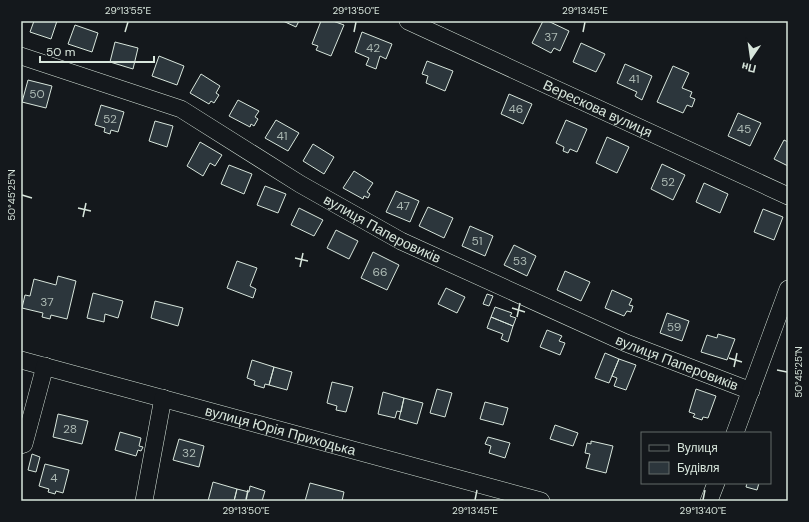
<svg xmlns="http://www.w3.org/2000/svg" width="809" height="522" font-family="'DM Sans',sans-serif">
  <style>
    .building { fill: #2c363c; stroke: #d8e6dc }
    .lines { fill: none; stroke-linecap: round; stroke-linejoin: round }
    .minor-casing { stroke: #d8e6dc; stroke-width: 18 }
    .minor { stroke: #14181c; stroke-width: 17 }
    .ticks { fill: none; stroke: #d8e6dc; stroke-width: 1.5 }
    .labels { text-anchor: middle; stroke-width: 3; stroke-linejoin: round; paint-order: stroke }
    .number-label { font-size: 12px; fill: #adbab4 }
    .street-label { font-size: 14px; fill: #d8e6dc; stroke: #14181c }
    .neatline { fill: none; stroke: #d8e6dc; stroke-width: 1.5 }
    .ticks-label { font-size: 10px; text-anchor: middle; fill: #d8e6dc }
  </style>
  <rect width="100%" height="100%" fill="#14181c"/>
  <path class="building" d="M34,21H57L51,39L30,32Z
    M283,21H299L296,27Z
    M321,21H333L344,25L331,56L316,50L318,46L312,44Z
    M543,21H548L569,31L560,51L554,48L551,53L532,43Z
    M75,25L98,33L92,52L68,44Z
    M362,32L392,44L386,59L380,56L376,69L366,65L369,58L355,52Z
    M115,42L138,48L133,69L110,62Z
    M581,43L605,54L596,72L573,62Z
    M159,56L184,66L177,85L152,76Z
    M427,61L453,71L445,91L426,83L428,76L422,74Z
    M625,64L652,76L642,100L635,96L637,92L617,83Z
    M673,66L689,73L682,88L692,92L690,97L695,99L692,107L687,105L683,113L657,102Z
    M201,74L220,86L216,93L219,95L214,103L211,101L209,104L190,93Z
    M28,80L52,86L46,108L22,102Z
    M509,94L532,104L523,124L501,114Z
    M238,100L259,111L255,117L258,119L254,126L251,124L250,127L229,116Z
    M101,105L124,112L118,132L111,130L110,134L104,132L105,128L95,125Z
    M738,113L761,123L750,146L728,136Z
    M276,120L299,133L288,151L265,138Z
    M566,120L587,129L577,152L570,149L568,153L563,151L564,147L556,143Z
    M155,121L173,126L167,147L149,141Z
    M607,137L629,147L617,173L596,163Z
    M784,140L788,142V166L774,159Z
    M200,142L222,155L215,166L210,163L203,176L187,166Z
    M313,144L334,157L324,174L303,161Z
    M662,164L685,175L673,200L651,189Z
    M229,165L252,174L244,194L221,184Z
    M354,171L373,183L367,192L370,194L368,198L364,196L363,199L343,188Z
    M704,183L728,194L720,213L696,202Z
    M265,186L286,194L278,213L257,205Z
    M396,191L419,201L410,222L386,212Z
    M428,207L453,218L444,238L419,226Z
    M299,208L323,220L314,236L291,225Z
    M763,209L783,217L774,240L754,232Z
    M470,226L493,236L485,256L462,246Z
    M336,230L358,241L349,259L327,248Z
    M514,245L536,256L527,276L504,265Z
    M373,252L399,265L387,290L361,278Z
    M237,261L257,268L250,286L256,289L253,298L227,288Z
    M565,271L590,282L581,301L557,290Z
    M58,276L76,281L67,319L51,315L50,319L42,317L43,313L22,308L25,295L30,296L34,279L56,285Z
    M446,288L465,297L457,313L438,304Z
    M612,290L632,299L629,305L633,306L631,312L627,311L624,316L605,308Z
    M93,293L123,301L118,318L105,314L104,322L87,318Z
    M487,294L493,296L489,306L483,304Z
    M155,301L183,308L178,326L151,318Z
    M495,307L512,313L510,316L516,318L513,326L491,317Z
    M667,313L689,321L682,341L660,333Z
    M491,317L513,326L508,342L501,339L503,334L487,328Z
    M547,330L562,336L559,341L565,343L560,355L540,347Z
    M718,334L735,339L727,360L701,352L707,335L717,338Z
    M605,353L619,359L609,383L595,378Z
    M619,359L636,365L626,390L614,386L617,378L612,376Z
    M252,360L274,367L269,385L265,384L264,388L254,385L255,381L247,378Z
    M274,367L292,372L287,390L269,385Z
    M332,382L353,387L346,412L336,410L337,406L327,403Z
    M437,389L452,393L445,417L430,413Z
    M696,389L716,396L708,418L703,417L702,420L693,417L695,414L689,412Z
    M383,392L404,398L401,412L397,411L395,418L378,414Z
    M404,398L423,403L417,424L399,419Z
    M485,402L508,408L503,425L480,419Z
    M58,414L88,421L82,444L53,437Z
    M555,425L578,433L573,446L550,439Z
    M120,432L141,438L139,446L143,447L141,451L138,450L136,456L115,450Z
    M488,437L510,443L505,458L489,453L491,446L485,444Z
    M179,439L204,446L199,467L173,460Z
    M591,441L613,446L606,473L586,468L590,454L585,453L587,443L591,444Z
    M32,454L40,457L36,472L28,470Z
    M45,464L69,470L63,493L56,491L55,494L48,492L49,489L39,486Z
    M213,482L237,489L234,501H208Z
    M310,483L344,492L342,501H305Z
    M747,483H759L757,490L746,487Z
    M250,486L265,491L262,501H234L237,489L249,492Z"/>
  <g class="lines">
    <g class="minor-casing">
      <g id="minor">
        <path id="s1" d="M408,21L788,196"/>
        <path id="s2" d="M21,56L181,109L300,184L401,241L626,343L751,391"/>
        <path id="s3" d="M21,360L541,501"/>
        <path d="M735,433L788,289"/>
        <path d="M21,445L24,444L45,366"/>
        <path d="M144,501L163,398"/>
        <path d="M709,501L716,483"/>
      </g>
    </g>
    <use href="#minor" class="minor"/>
  </g>
  <path class="ticks" d="M125,32L128,22M354,32L356,22M583,32L585,22M22,195L32,198M78,208L91,211M83,217L86,203M295,258L308,261M300,267L303,253M512,308L525,312M517,317L520,303M729,358L742,362M734,367L737,353M777,370L787,372M246,500L248,490M475,500L477,490M703,500L705,490"/>
  <g class="labels">
    <g class="number-label">
      <text x="551" y="41">37</text>
      <text x="373" y="52">42</text>
      <text x="634" y="83">41</text>
      <text x="37" y="98">50</text>
      <text x="516" y="113">46</text>
      <text x="110" y="123">52</text>
      <text x="744" y="133">45</text>
      <text x="282" y="140">41</text>
      <text x="668" y="186">52</text>
      <text x="403" y="210">47</text>
      <text x="477" y="245">51</text>
      <text x="520" y="265">53</text>
      <text x="380" y="276">66</text>
      <text x="47" y="306">37</text>
      <text x="674" y="331">59</text>
      <text x="70" y="433">28</text>
      <text x="189" y="457">32</text>
      <text x="54" y="482">4</text>
    </g>
    <g class="street-label">
      <text dy="5" stroke="none"><textPath href="#s1" startOffset="209">Верескова вулиця</textPath></text>
      <text dy="5" stroke="none"><textPath href="#s2" startOffset="403">вулиця Паперовиків</textPath></text>
      <text dy="5" stroke="none"><textPath href="#s2" startOffset="727">вулиця Паперовиків</textPath></text>
      <text dy="5" stroke="none"><textPath href="#s3" startOffset="269">вулиця Юрія Приходька</textPath></text>
    </g>
  </g>
  <rect width="809" height="522" fill="none" stroke="#14181c" stroke-width="44"/>
  <rect x="641" y="432" width="130" height="52" fill="#14181c" stroke="#626a69"/>
  <rect x="649" y="445" width="20" height="6" fill="#14181c" stroke="#626a69"/>
  <text x="677" y="452" font-size="12" fill="#d8e6dc">Вулиця</text>
  <rect x="649" y="462" width="20" height="12" fill="#2c363c" stroke="#626a69"/>
  <text x="677" y="472" font-size="12" fill="#d8e6dc">Будівля</text>
  <g transform="translate(751 58) rotate(193)" stroke="#14181c" stroke-width="3" paint-order="stroke">
  <path d="M0-3L7 15L0 10L-7 15Z" fill="#d8e6dc"/>
  <text y="-6" font-size="11" font-weight="bold" text-anchor="middle" fill="#d8e6dc">Пн</text>
  </g>
  <path d="M40 56v6h114v-6" fill="none" stroke="#d8e6dc" stroke-width="2"/>
  <text x="46" y="56" font-size="12" fill="#d8e6dc" stroke="#14181c" stroke-width="3" paint-order="stroke">50 m</text>
  <rect x="22" y="22" width="765" height="478" class="neatline"/>
  <g class="ticks-label">
    <text x="128" y="14">29°13'55"E</text>
    <text x="356" y="14">29°13'50"E</text>
    <text x="585" y="14">29°13'45"E</text>
    <text transform="translate(11 195) rotate(-90)" y="4">50°45'25"N</text>
    <text transform="translate(798 372) rotate(-90)" y="4">50°45'25"N</text>
    <text x="246" y="514">29°13'50"E</text>
    <text x="475" y="514">29°13'45"E</text>
    <text x="703" y="514">29°13'40"E</text>
  </g>
</svg>
